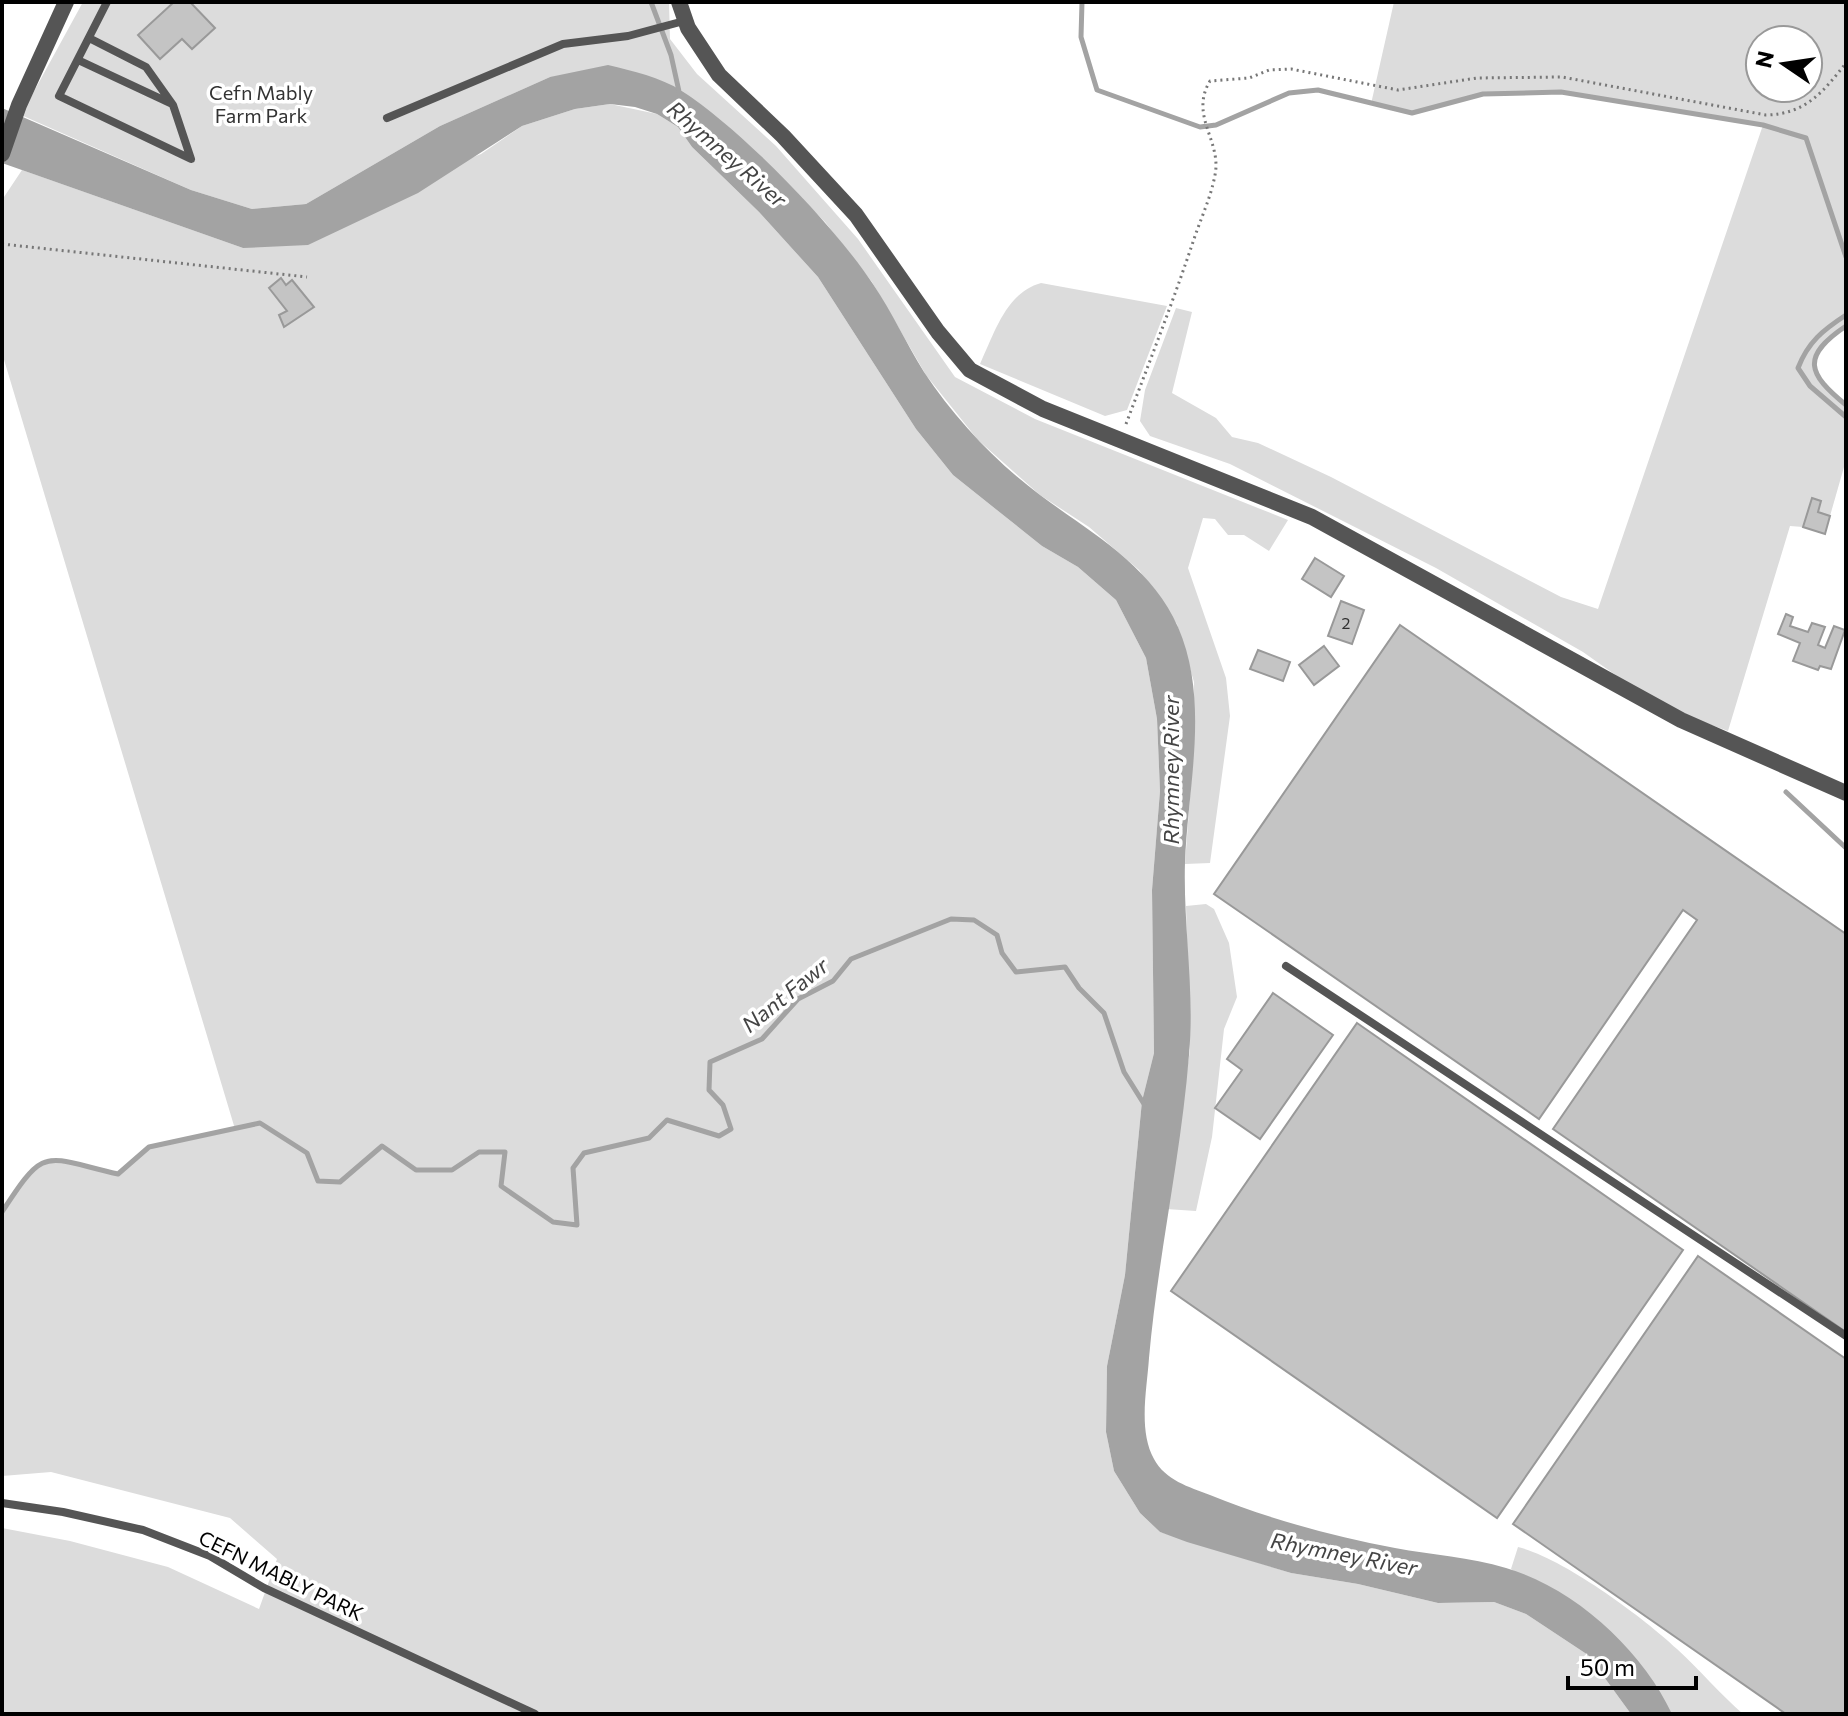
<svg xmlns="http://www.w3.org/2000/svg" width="1848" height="1716" font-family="Commissioner,sans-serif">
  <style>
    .green { fill: #dcdcdc; fill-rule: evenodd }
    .water { fill: #a3a3a3 }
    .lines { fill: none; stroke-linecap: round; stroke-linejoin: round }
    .stream { stroke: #a3a3a3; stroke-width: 5 }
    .building { fill: #c4c4c4; stroke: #999; stroke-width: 2 }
    .path { stroke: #777; stroke-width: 3; stroke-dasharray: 2 4; stroke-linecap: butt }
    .service { stroke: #555; stroke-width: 8 }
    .minor { stroke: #555; stroke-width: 16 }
    .labels { text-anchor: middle; stroke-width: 7; stroke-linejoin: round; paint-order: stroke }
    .number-label { font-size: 16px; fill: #313131 }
    .park-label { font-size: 20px; fill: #333; stroke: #fff }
    .street-label { font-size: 20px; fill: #000; stroke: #fff }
    .water-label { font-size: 22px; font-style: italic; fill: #444; stroke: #fff }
  </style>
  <rect width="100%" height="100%" fill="#fff"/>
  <path class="green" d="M83,2H669L670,39L697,74L776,146L858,239L955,377L1035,419L1288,520L1269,551L1244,535H1228L1215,519L1203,518L1188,568L1226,678L1230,716L1210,863L1185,864L1194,743V682L1177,624L1139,570L1089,527L1040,495L978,440L926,375L872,282L825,222L758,156L680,89L550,77L440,126L306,204L252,209L191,190L21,115Z
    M1394,2H1846V326C1802,358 1806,373 1846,405V460L1830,516L1818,512L1821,501L1813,498L1803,527L1790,526L1728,731L1692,718L1631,686L1583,652L1436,568L1230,464L1150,436L1140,421L1145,390L1176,308L1192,312L1172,393L1216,418L1232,437L1258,443L1331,477L1561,597L1598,609L1763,125L1561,92L1483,94L1412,113L1371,104ZM1760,40H1808V88H1760Z
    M610,104L657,114L678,127L692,147L759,212L818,277L916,429L953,475L1042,546L1078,567L1116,600L1146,658L1157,719L1160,791L1152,890L1154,1053L1142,1101L1125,1275L1107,1366L1106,1432L1114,1471L1140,1513L1160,1532L1291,1573L1358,1584L1438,1603L1494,1602L1526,1614L1588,1655L1631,1714H2V1528L70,1541L168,1567L259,1609L277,1559L230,1518L51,1472L2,1476V1212L31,1168L51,1158L118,1174L149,1147L235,1129L2,353V200L22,170L243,248L481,154L522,126L575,109Z
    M1041,283L1167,306L1127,410L1105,416L980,364C995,332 1006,293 1041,283Z
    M1206,904L1214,909L1229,943L1237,997L1224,1029L1212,1137L1196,1211L1166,1209L1190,1050L1186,906Z
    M1518,1547C1563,1558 1643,1617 1677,1649C1700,1670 1720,1694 1743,1714H1672L1629,1652L1511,1569Z"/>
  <path class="water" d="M608,65C633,71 660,77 682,91C742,130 833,224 873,284C892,312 906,343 924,372C955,419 996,462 1040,495C1091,533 1151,565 1178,627C1210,701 1188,784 1185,862C1183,926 1195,991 1189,1055C1181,1156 1158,1256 1149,1358C1147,1389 1138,1430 1154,1459C1165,1480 1189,1487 1210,1495C1269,1519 1332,1536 1395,1548C1432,1555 1470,1557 1506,1568C1575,1588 1642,1650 1672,1714H1631L1588,1655L1526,1614L1494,1602L1438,1603L1358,1584L1291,1573L1187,1542L1160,1532L1140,1513L1114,1471L1106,1432L1107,1366L1125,1275L1142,1101L1154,1053L1152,890L1160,791L1157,719L1146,658L1116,600L1078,567L1042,546L953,475L916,429L818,277L759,212L692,147L678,127L657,114L635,107L610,104L575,109L522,126L418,193L308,245L243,248L2,163V108L191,190L252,209L306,204L440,126L550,77Z"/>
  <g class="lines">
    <path class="stream" d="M651,2L671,55L680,96
      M1082,2L1081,37L1097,90L1200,127L1216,125L1289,93L1318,90L1412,113L1483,94L1561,92L1763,125L1806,138L1846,257
      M1846,315C1823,330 1808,342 1798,368L1810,386L1846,417
      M1846,326C1800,357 1808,374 1846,405
      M1786,792L1846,848
      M2,1212C46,1144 43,1157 118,1174L149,1147L260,1123L307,1153L318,1181L340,1182L382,1146L416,1170H452L479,1152H505L501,1186L553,1222L577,1225L573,1168L584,1153L649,1138L667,1120L719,1136L731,1129L723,1105L709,1090L710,1062L762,1039L798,999L833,981L851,959L951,919L974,920L997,935L1002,953L1016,972L1065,967L1079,988L1104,1013L1124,1072L1144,1104"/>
  </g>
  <path class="building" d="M174,2H190L215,28L192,49L182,39L160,59L138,35Z
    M281,278L286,285L292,280L314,307L284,327L279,315L287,311L269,288Z
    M1812,498L1821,501L1818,512L1830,516L1825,534L1803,527Z
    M1315,558L1344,576L1331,597L1302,579Z
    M1341,601L1364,610L1352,644L1328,636Z
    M1786,614L1793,617L1790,626L1808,632L1812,623L1825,627L1818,645L1825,648L1834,626L1845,630L1831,669L1820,666L1818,670L1793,661L1800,643L1778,634Z
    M1400,625L1846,934V1332L1553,1129L1697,920L1683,910L1539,1119L1214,894Z
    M1324,646L1339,666L1314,685L1299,665Z
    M1258,650L1290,662L1283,681L1250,669Z
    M1273,993L1333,1035L1260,1139L1215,1108L1242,1070L1227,1059Z
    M1357,1023L1683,1250L1497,1518L1171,1291Z
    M1698,1256L1846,1359V1714H1786L1513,1524Z"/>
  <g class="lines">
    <path class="path" d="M2,244L307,277
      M1126,424C1149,363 1173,302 1194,239C1201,218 1211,197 1215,175C1222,141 1189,116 1210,81L1249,78L1269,70L1291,69L1398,90L1477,78L1562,77L1766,115C1806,114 1823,92 1846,63"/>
    <path class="service" d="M89,38L146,67L173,105L191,159L59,96L107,2
      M78,60L172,104
      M387,118L563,44L628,36L684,21
      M1286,966L1846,1336
      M2,1503L63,1512L143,1530L210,1556L264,1588L535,1714"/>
    <path class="minor" d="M679,2L688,28L719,75L783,136L856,215L938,332L970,370L1043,409L1312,517L1681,720L1846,793
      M2,154L19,105L66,2"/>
  </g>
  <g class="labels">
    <g class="number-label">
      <text x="1346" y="629">2</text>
    </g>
    <g class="park-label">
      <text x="261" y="100">Cefn Mably<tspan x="261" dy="23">Farm Park</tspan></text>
    </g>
    <g class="street-label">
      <text transform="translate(281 1576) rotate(26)" y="7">CEFN MABLY PARK</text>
    </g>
    <g class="water-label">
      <text transform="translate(727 154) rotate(41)" y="8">Rhymney River</text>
      <text transform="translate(1171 770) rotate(-90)" y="8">Rhymney River</text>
      <text transform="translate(785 995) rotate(-39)" y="8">Nant Fawr</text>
      <text transform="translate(1344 1554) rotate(11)" y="8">Rhymney River</text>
    </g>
  </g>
  <rect width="1848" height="1716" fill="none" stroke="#000000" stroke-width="8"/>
  <g transform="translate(1784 64) rotate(283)"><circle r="38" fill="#ffffff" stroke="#999999" stroke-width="2"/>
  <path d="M0-6L14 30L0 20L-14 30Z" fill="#000000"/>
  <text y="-12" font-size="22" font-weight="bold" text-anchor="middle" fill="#000000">N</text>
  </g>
  <path d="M1568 1676v12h128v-12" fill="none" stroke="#000000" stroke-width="4"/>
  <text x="1580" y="1676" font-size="24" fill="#000000" stroke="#ffffff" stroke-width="6" paint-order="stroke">50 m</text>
</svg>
